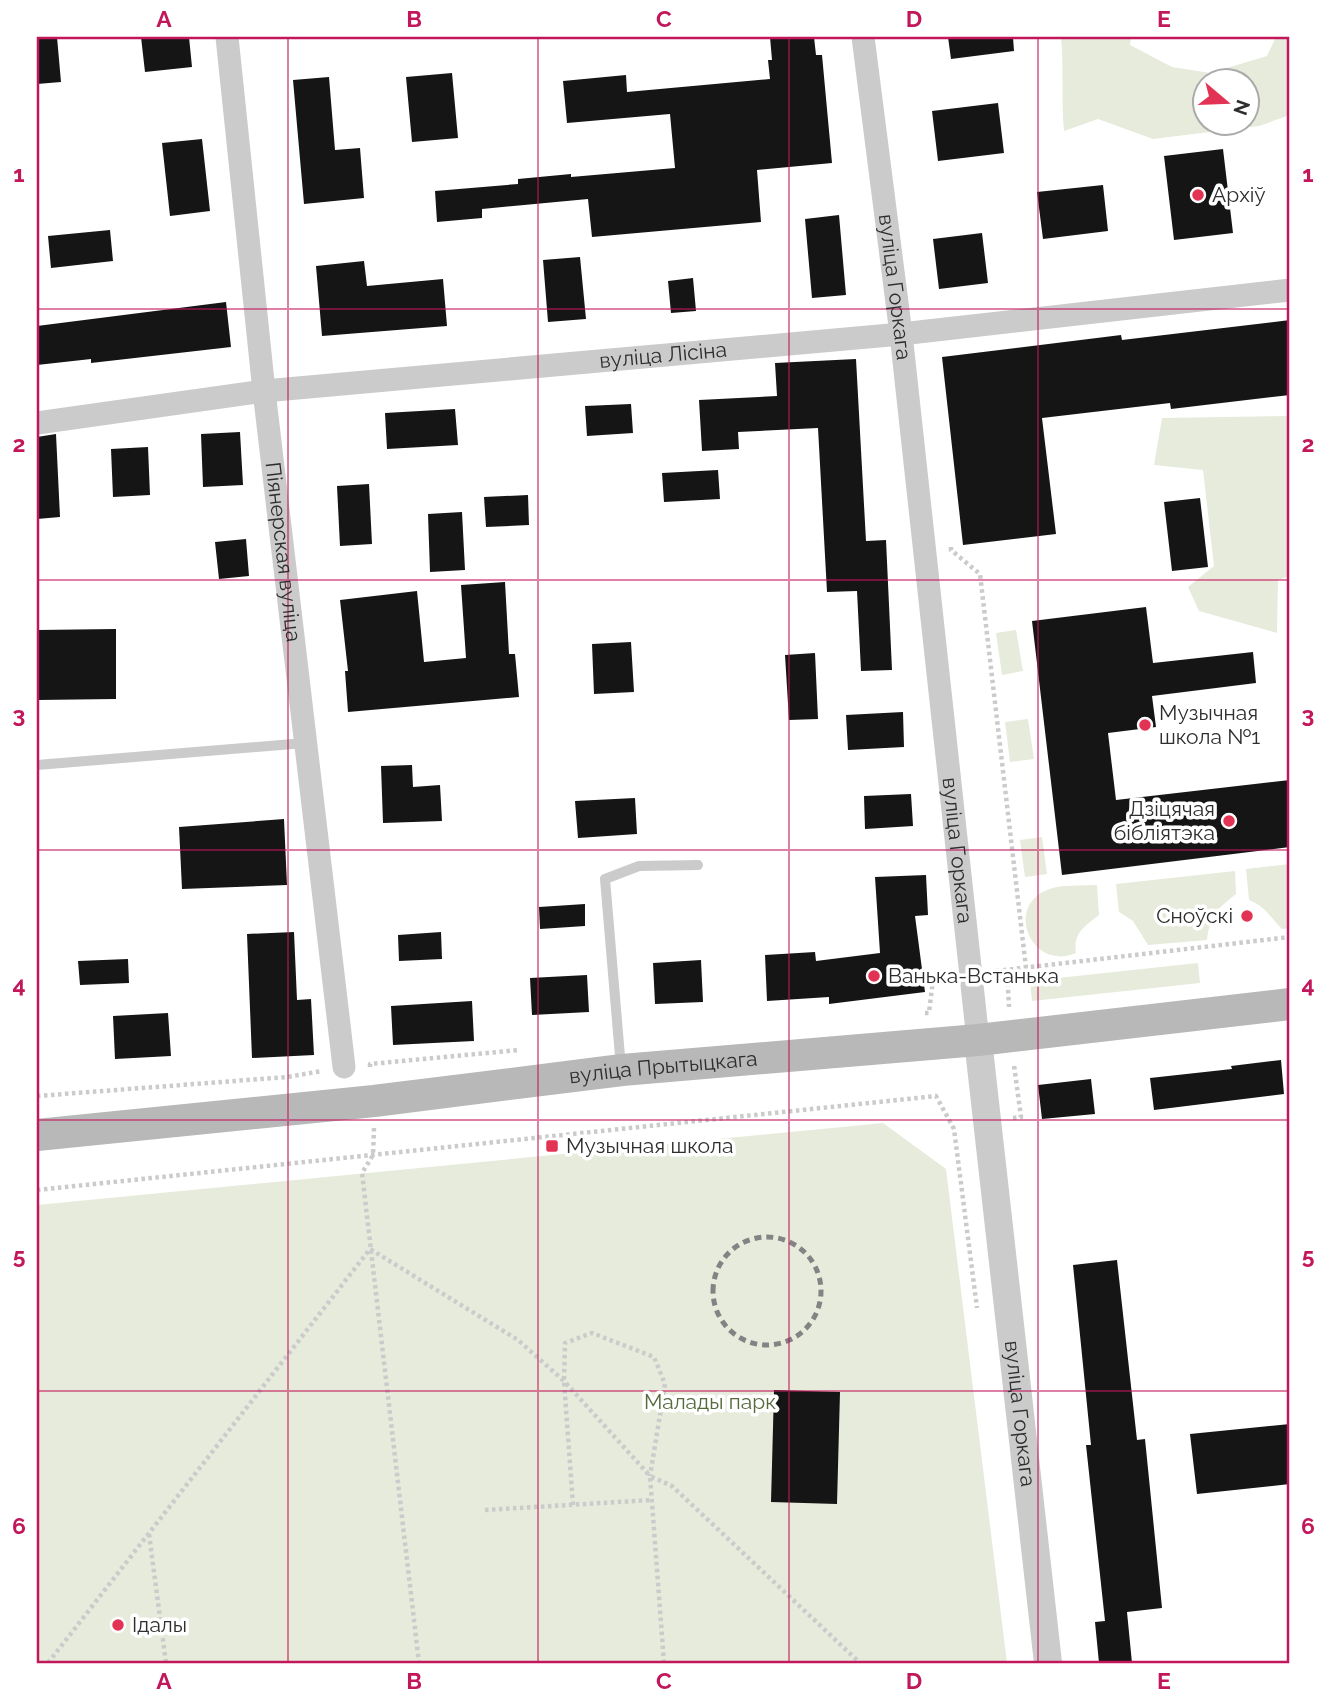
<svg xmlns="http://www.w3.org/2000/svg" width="1327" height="1700" font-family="Raleway,sans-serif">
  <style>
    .green { fill: #e6ebdc; fill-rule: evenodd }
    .building { fill: #151515 }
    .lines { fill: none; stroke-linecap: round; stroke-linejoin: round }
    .path { stroke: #cbcbcb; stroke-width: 4.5; stroke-dasharray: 3.5 3.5; stroke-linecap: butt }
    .service { stroke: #cbcbcb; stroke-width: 10 }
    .minor { stroke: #cbcbcb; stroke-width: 23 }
    .tertiary { stroke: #cbcbcb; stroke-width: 28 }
    .secondary { stroke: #b8b8b8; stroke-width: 32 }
    .rail { stroke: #838383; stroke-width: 5; stroke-dasharray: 7 5; stroke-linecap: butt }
    .grid { fill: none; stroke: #c2185b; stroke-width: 2; stroke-opacity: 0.55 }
    .poi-dot { fill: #e23354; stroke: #fff; stroke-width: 2.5 }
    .labels { text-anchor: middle; stroke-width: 7; stroke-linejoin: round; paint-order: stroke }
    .poi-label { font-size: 21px; fill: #2e2e2e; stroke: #fff; text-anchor: start }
    .street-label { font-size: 21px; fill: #2e2e2e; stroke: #fff }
    .park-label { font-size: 21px; fill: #56693c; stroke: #fff }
    .neatline { fill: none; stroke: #c2185b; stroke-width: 2.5 }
    .grid-label { font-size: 23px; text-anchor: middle; font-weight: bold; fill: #c2185b }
  </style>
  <rect width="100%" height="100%" fill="#fff"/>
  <path class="green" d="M1061,37H1131L1130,45L1172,67L1210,73L1267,56L1276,37H1290V115L1259,126L1153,139L1098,119L1064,131C1061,100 1064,69 1061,37ZM1246,80V122H1204V80Z
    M1290,416V576L1278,580L1277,633L1199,611L1188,587L1214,566L1203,470L1154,465L1162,418Z
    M1016,630L1023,671L1002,675L996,633Z
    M1028,719L1034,759L1010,762L1005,722Z
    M1042,837L1047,874L1025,877L1020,840Z
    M1290,864V928L1282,929C1270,917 1265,906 1249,900L1246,869Z
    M1235,871L1236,894C1217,909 1210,915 1207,940L1148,945L1133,921L1119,912L1116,884Z
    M1097,885L1099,915C1084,927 1073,933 1076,953C1032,972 1004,907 1047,890C1061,884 1081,886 1097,885Z
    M1198,963L1200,983L1032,1001L1030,981Z
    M883,1123L946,1169L1007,1663H37V1205Z"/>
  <path class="building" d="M37,37H57L61,82L37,84Z
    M141,37H189L192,67L145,72Z
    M770,37H814L816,55H822L832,163L757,170L761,222L592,237L588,199L482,209V218L437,222L435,191L518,184V179L571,174V177L675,168L670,114L567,123L563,81L626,75L627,92L770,79L768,60H772Z
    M948,37H1013L1014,51L951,59Z
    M452,73L458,138L412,142L406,77Z
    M329,77L335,150L360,148L364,198L304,204L293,80Z
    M998,103L1004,153L938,161L932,111Z
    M202,139L210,211L170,216L162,143Z
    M1223,149L1233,233L1174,240L1164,156Z
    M1103,185L1108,231L1043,239L1037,192Z
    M839,215L846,295L812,298L805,219Z
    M110,230L113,261L51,268L48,236Z
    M982,233L988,283L939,289L933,239Z
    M580,257L586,319L548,322L543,260Z
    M364,261L367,286L443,279L447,326L322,336L316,266Z
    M693,278L696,311L671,313L668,281Z
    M226,302L231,347L91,363V359L37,365V326Z
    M1290,320V395L1171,409L1170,403L1042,418L1056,534L963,545L942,357L1121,335L1122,340Z
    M856,359L866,541L886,540L892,670L861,671L857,591L827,592L818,428L738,432L739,449L702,451L699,400L777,396L775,363Z
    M631,404L633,433L587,436L585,406Z
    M455,409L458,445L387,449L385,413Z
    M240,432L243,485L203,487L201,434Z
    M56,434L60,517L37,519V437Z
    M148,447L150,495L113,497L111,449Z
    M718,470L720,499L664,502L662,473Z
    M369,484L372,544L340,546L337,486Z
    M528,495L529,525L486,527L484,497Z
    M1200,498L1208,567L1172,571L1164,502Z
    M462,512L465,570L430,572L428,514Z
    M246,539L249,576L219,579L215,542Z
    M505,582L509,654H515L519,697L348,712L345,671H348L340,600L417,591L424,662L466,658L461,585Z
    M1146,607L1153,663L1253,652L1256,683L1152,696L1156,727L1108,733L1116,800L1290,780V847L1062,875L1032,621Z
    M116,629V699L37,700V630Z
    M631,642L634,692L594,694L592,644Z
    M815,653L818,719L789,720L785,655Z
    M903,712L904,747L848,750L846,715Z
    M412,765L413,787L440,785L442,821L383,823L381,766Z
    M911,794L913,826L865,829L864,796Z
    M635,798L637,834L578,838L575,801Z
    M284,819L287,885L182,889L179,827Z
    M926,875L928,915L915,916L925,992L829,1004V997L767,1001L765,955L815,952L816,961L880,953L875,877Z
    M585,904V926L540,929L539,907Z
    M294,932L297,1000L311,999L314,1055L252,1058L247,934Z
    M441,932L442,959L399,961L398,935Z
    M128,959L129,983L80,985L78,961Z
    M701,960L703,1002L655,1004L653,963Z
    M587,975L589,1012L532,1015L530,978Z
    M472,1001L474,1041L393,1045L391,1006Z
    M168,1013L171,1056L115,1059L113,1016Z
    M1281,1060L1284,1094L1154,1110L1150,1078L1232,1069L1231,1066Z
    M1091,1079L1095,1114L1042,1119L1038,1085Z
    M1117,1260L1137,1440L1145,1439L1162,1608L1127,1612L1132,1663H1099L1095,1622L1105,1621L1086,1445H1091L1073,1265Z
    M774,1390L840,1392L837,1504L771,1502Z
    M1290,1424V1484L1197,1494L1190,1434Z"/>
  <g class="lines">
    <path class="path" d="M951,547V550L980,574L1026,968
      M1007,969L1009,1007
      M996,971L1290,937
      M925,1013H929L933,979L949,976
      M370,1067V1064L519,1050
      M37,1096L287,1077L322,1071
      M1013,1118L1021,1117L1014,1065
      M374,1128L373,1155L362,1173L419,1663
      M37,1190L936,1096L954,1129L977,1308
      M573,1505L564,1381L565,1343L592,1333L654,1357L665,1384L650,1476
      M485,1510L652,1500
      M149,1534L166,1663
      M48,1663L370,1249L518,1340L564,1381L650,1476
      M664,1663L650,1476L672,1486L860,1663"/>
    <path class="service" d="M37,765L305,743
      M621,1068L605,879L639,866L698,865"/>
    <g class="minor">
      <path id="s1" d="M227,37L264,391L344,1067"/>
      <path id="s2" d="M863,37L901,334L978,1040"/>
      <path id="s3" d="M37,423L264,391L901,334L1290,290"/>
    </g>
    <path class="tertiary" id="s4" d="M978,1040L1048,1663"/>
    <path class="secondary" id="s5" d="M37,1135L374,1101L622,1070L978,1040L1290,1004"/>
    <path class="rail" d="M713 1291a54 54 0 1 1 108 0a54 54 0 1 1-108 0Z"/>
  </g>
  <path class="grid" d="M288,37V1663M538,37V1663M789,37V1663M1038,37V1663M37,309H1290M37,580H1290M37,850H1290M37,1120H1290M37,1391H1290"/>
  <g class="poi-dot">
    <circle cx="1198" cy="195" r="7"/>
    <circle cx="1145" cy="725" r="7"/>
    <circle cx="1229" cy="821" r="7"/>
    <circle cx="1247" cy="916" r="7"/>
    <circle cx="874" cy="976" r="7"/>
    <rect x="545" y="1139" width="14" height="14" rx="3.5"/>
    <circle cx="118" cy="1625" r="7"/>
  </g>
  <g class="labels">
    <g class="poi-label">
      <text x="1212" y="202">Архіў</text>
      <text x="1159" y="720">Музычная<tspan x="1159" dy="24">школа №1</tspan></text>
      <text x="1215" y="816" text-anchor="end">Дзіцячая<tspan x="1215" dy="24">бібліятэка</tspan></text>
      <text x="1233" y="923" text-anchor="end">Сноўскі</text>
      <text x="888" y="983">Ванька-Встанька</text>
      <text x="566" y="1153">Музычная школа</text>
      <text x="132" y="1632">Ідалы</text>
    </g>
    <g class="street-label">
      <text dy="7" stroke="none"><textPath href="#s2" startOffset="252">вуліца Горкага</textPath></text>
      <text dy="7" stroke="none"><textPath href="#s3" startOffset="630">вуліца Лісіна</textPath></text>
      <text dy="7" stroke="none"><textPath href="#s1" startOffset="518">Піянерская вуліца</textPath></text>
      <text dy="7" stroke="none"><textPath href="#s2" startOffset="819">вуліца Горкага</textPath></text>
      <text dy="7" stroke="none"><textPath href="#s5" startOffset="630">вуліца Прытыцкага</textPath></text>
      <text dy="7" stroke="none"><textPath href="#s4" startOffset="376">вуліца Горкага</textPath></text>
    </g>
    <g class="park-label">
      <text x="710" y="1409">Малады парк</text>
    </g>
  </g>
  <rect width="1327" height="1700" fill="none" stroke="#ffffff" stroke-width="77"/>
  <g transform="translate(1226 102) rotate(109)"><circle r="33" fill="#ffffff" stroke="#ababab" stroke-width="2"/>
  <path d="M0-5L12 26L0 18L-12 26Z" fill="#e23354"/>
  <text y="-10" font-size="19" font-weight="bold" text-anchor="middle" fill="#2e2e2e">N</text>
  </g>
  <rect x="38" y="38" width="1250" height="1624" class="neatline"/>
  <g class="grid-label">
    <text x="164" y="27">A</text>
    <text x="414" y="27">B</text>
    <text x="664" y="27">C</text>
    <text x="914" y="27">D</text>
    <text x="1164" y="27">E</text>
    <text x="19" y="182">1</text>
    <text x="1308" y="182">1</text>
    <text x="19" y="452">2</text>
    <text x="1308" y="452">2</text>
    <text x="19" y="723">3</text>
    <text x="1308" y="723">3</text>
    <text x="19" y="993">4</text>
    <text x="1308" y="993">4</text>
    <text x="19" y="1264">5</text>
    <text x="1308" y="1264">5</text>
    <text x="19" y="1534">6</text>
    <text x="1308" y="1534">6</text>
    <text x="164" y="1689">A</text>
    <text x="414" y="1689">B</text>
    <text x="664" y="1689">C</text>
    <text x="914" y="1689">D</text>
    <text x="1164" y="1689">E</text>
  </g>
</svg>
